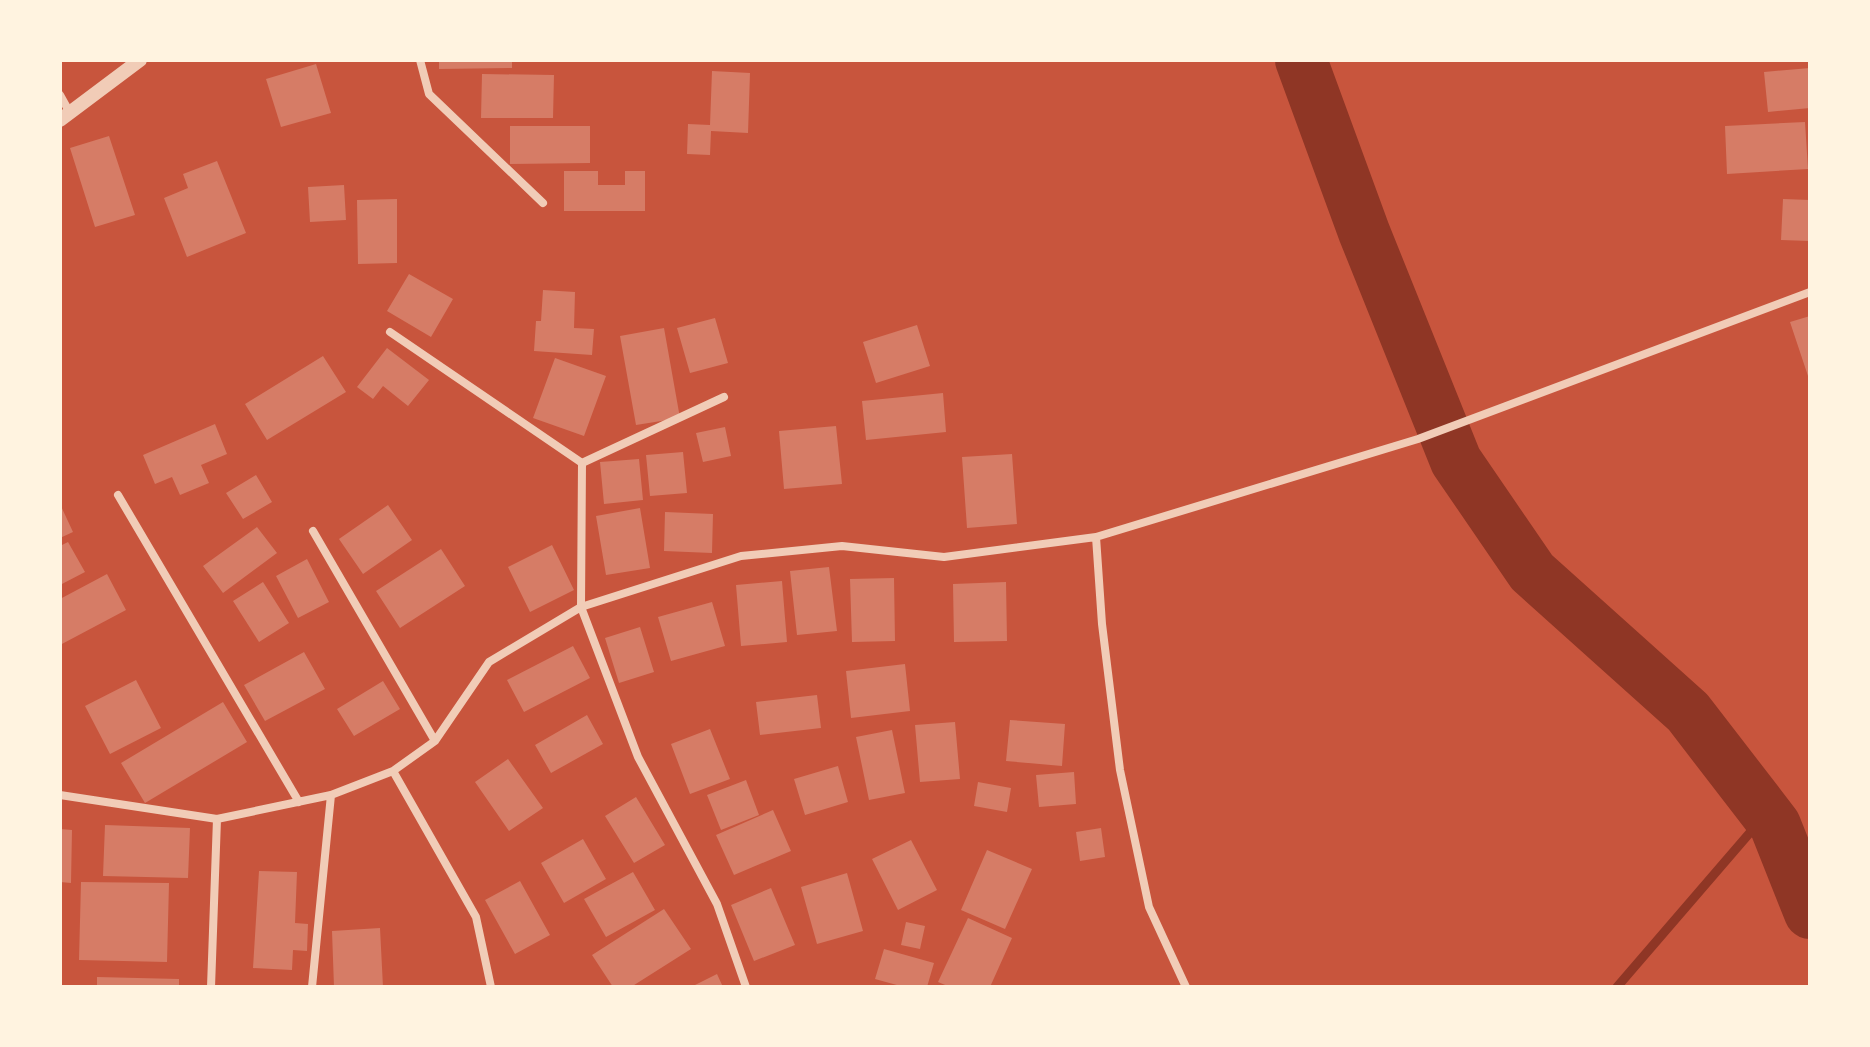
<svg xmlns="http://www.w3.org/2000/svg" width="1870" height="1047" font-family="Spectral,serif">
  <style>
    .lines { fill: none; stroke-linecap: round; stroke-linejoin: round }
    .stream { stroke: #8f3625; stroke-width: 9 }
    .river { stroke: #8f3625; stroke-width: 52 }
    .building { fill: #d67c66 }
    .minor { stroke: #f1ccb7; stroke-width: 8 }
    .tertiary { stroke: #f1ccb7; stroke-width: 14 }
  </style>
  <rect width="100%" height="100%" fill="#c8553d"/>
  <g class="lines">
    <path class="stream" d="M1617,987L1766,814"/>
    <path class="river" d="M1301,60L1364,232L1456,461L1532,572L1688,712L1775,825L1810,913"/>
  </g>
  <path class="building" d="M439,60H512V68L439,69Z
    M316,64L331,113L281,127L266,79Z
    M1810,68V108L1768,112L1764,72Z
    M712,71L750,73L748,133L711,131L710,155L687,154L688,124L710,125Z
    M482,74L554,75L553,118H481Z
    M1805,122L1808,169L1727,174L1725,126Z
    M510,126H590V163L510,164Z
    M109,136L135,215L95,227L70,148Z
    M217,161L246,233L187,257L164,198L188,188L183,174Z
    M564,171H598V185H625V171H645V211H564Z
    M344,185L346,220L310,222L308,187Z
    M397,199V263L358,264L357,200Z
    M1783,199L1810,200V241L1781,240Z
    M409,274L453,299L431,337L387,311Z
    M543,290L575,292L574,328L594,329L592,355L534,351L536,321H541Z
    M1810,316V379H1809L1790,322Z
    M715,318L728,363L690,373L677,328Z
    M917,325L930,366L876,383L863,342Z
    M664,328L680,418L636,425L620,336Z
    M387,348L429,380L408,406L383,386L373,399L357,387Z
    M323,356L346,392L267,440L245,404Z
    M555,358L606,376L584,436L533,418Z
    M943,393L946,432L866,440L862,401Z
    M215,424L227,454L201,465L209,483L180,495L172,477L155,484L143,455Z
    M836,426L842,484L784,489L779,431Z
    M725,427L731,456L703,462L696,433Z
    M683,452L687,493L650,496L646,455Z
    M1012,454L1017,524L967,528L962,457Z
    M639,459L643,500L604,504L600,462Z
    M256,475L272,502L243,519L226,493Z
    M60,504L73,532L60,538Z
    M388,505L412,540L363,574L339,539Z
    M640,508L650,568L606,575L596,516Z
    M665,512L713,514L712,553L664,551Z
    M257,527L277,553L223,593L203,566Z
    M68,542L85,572L60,585V546Z
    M552,545L574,590L530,612L508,567Z
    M441,549L465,586L400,628L376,591Z
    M307,559L329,602L298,618L276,576Z
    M829,567L837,631L797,635L790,571Z
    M107,574L126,610L60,645V599Z
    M894,578L895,641L852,642L850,579Z
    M782,581L787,642L741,646L736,585Z
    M263,582L289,623L259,642L233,601Z
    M1006,582L1007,641L954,642L953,584Z
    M712,602L725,646L671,661L658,617Z
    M640,627L654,672L619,683L605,638Z
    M573,646L590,678L524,712L507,680Z
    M304,652L325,689L265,721L244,685Z
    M905,664L910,711L851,718L846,671Z
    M136,680L161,728L110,754L85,706Z
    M383,681L400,709L354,736L337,709Z
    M817,695L821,728L760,735L756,702Z
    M223,702L247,742L145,803L121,763Z
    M587,715L603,744L551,773L535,745Z
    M1010,720L1065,724L1062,766L1006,761Z
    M955,722L960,779L920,782L915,725Z
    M710,729L730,779L690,794L671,744Z
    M892,730L905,793L869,800L856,737Z
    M508,759L543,808L509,831L475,782Z
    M838,766L848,802L805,815L794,779Z
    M1074,772L1076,804L1039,807L1036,775Z
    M746,780L759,815L721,830L707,795Z
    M978,782L1011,788L1007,812L974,806Z
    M636,797L665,845L634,863L605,816Z
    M773,810L791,851L734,875L716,835Z
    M105,825L190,828L188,878L103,876Z
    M1101,828L1105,857L1080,861L1076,832Z
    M60,829L72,830L71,883L60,882Z
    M583,839L606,879L564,903L541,863Z
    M911,840L937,890L898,910L872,859Z
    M987,850L1032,869L1005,929L961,910Z
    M259,871L297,872L295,923L308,924L307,951L293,950L292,970L253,968Z
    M633,872L655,910L606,937L584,899Z
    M847,873L863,931L817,944L801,887Z
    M520,881L550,935L515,954L485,900Z
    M81,882L169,883L167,962L79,960Z
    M771,888L795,945L754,961L731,905Z
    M664,909L691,949L631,987H613L592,955Z
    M968,918L1012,938L990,987H950L938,982Z
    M906,922L925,926L920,949L901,945Z
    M380,928L383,987H334L332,931Z
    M884,949L934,963L927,987H904L875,979Z
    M717,974L723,987H691Z
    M97,977L179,979V987H97Z"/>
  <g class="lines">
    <path class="minor" d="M420,60L429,94L543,203
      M60,95L70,113
      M390,332L582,463L724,397
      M582,463L581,607L638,757L717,904L746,987
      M118,495L299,802
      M313,531L435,741
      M1096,537L1102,624L1120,770L1149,907L1186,987
      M393,771L476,917L491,987
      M60,795L217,819L331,795L393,771L435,741L489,662L581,607L741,556L842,546L944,557L1096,537L1418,439L1810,292
      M211,987L217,819
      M312,987L331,795"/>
    <path class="tertiary" d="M60,120L140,60"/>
  </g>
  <rect width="1870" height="1047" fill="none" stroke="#fff3e0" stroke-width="124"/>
</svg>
